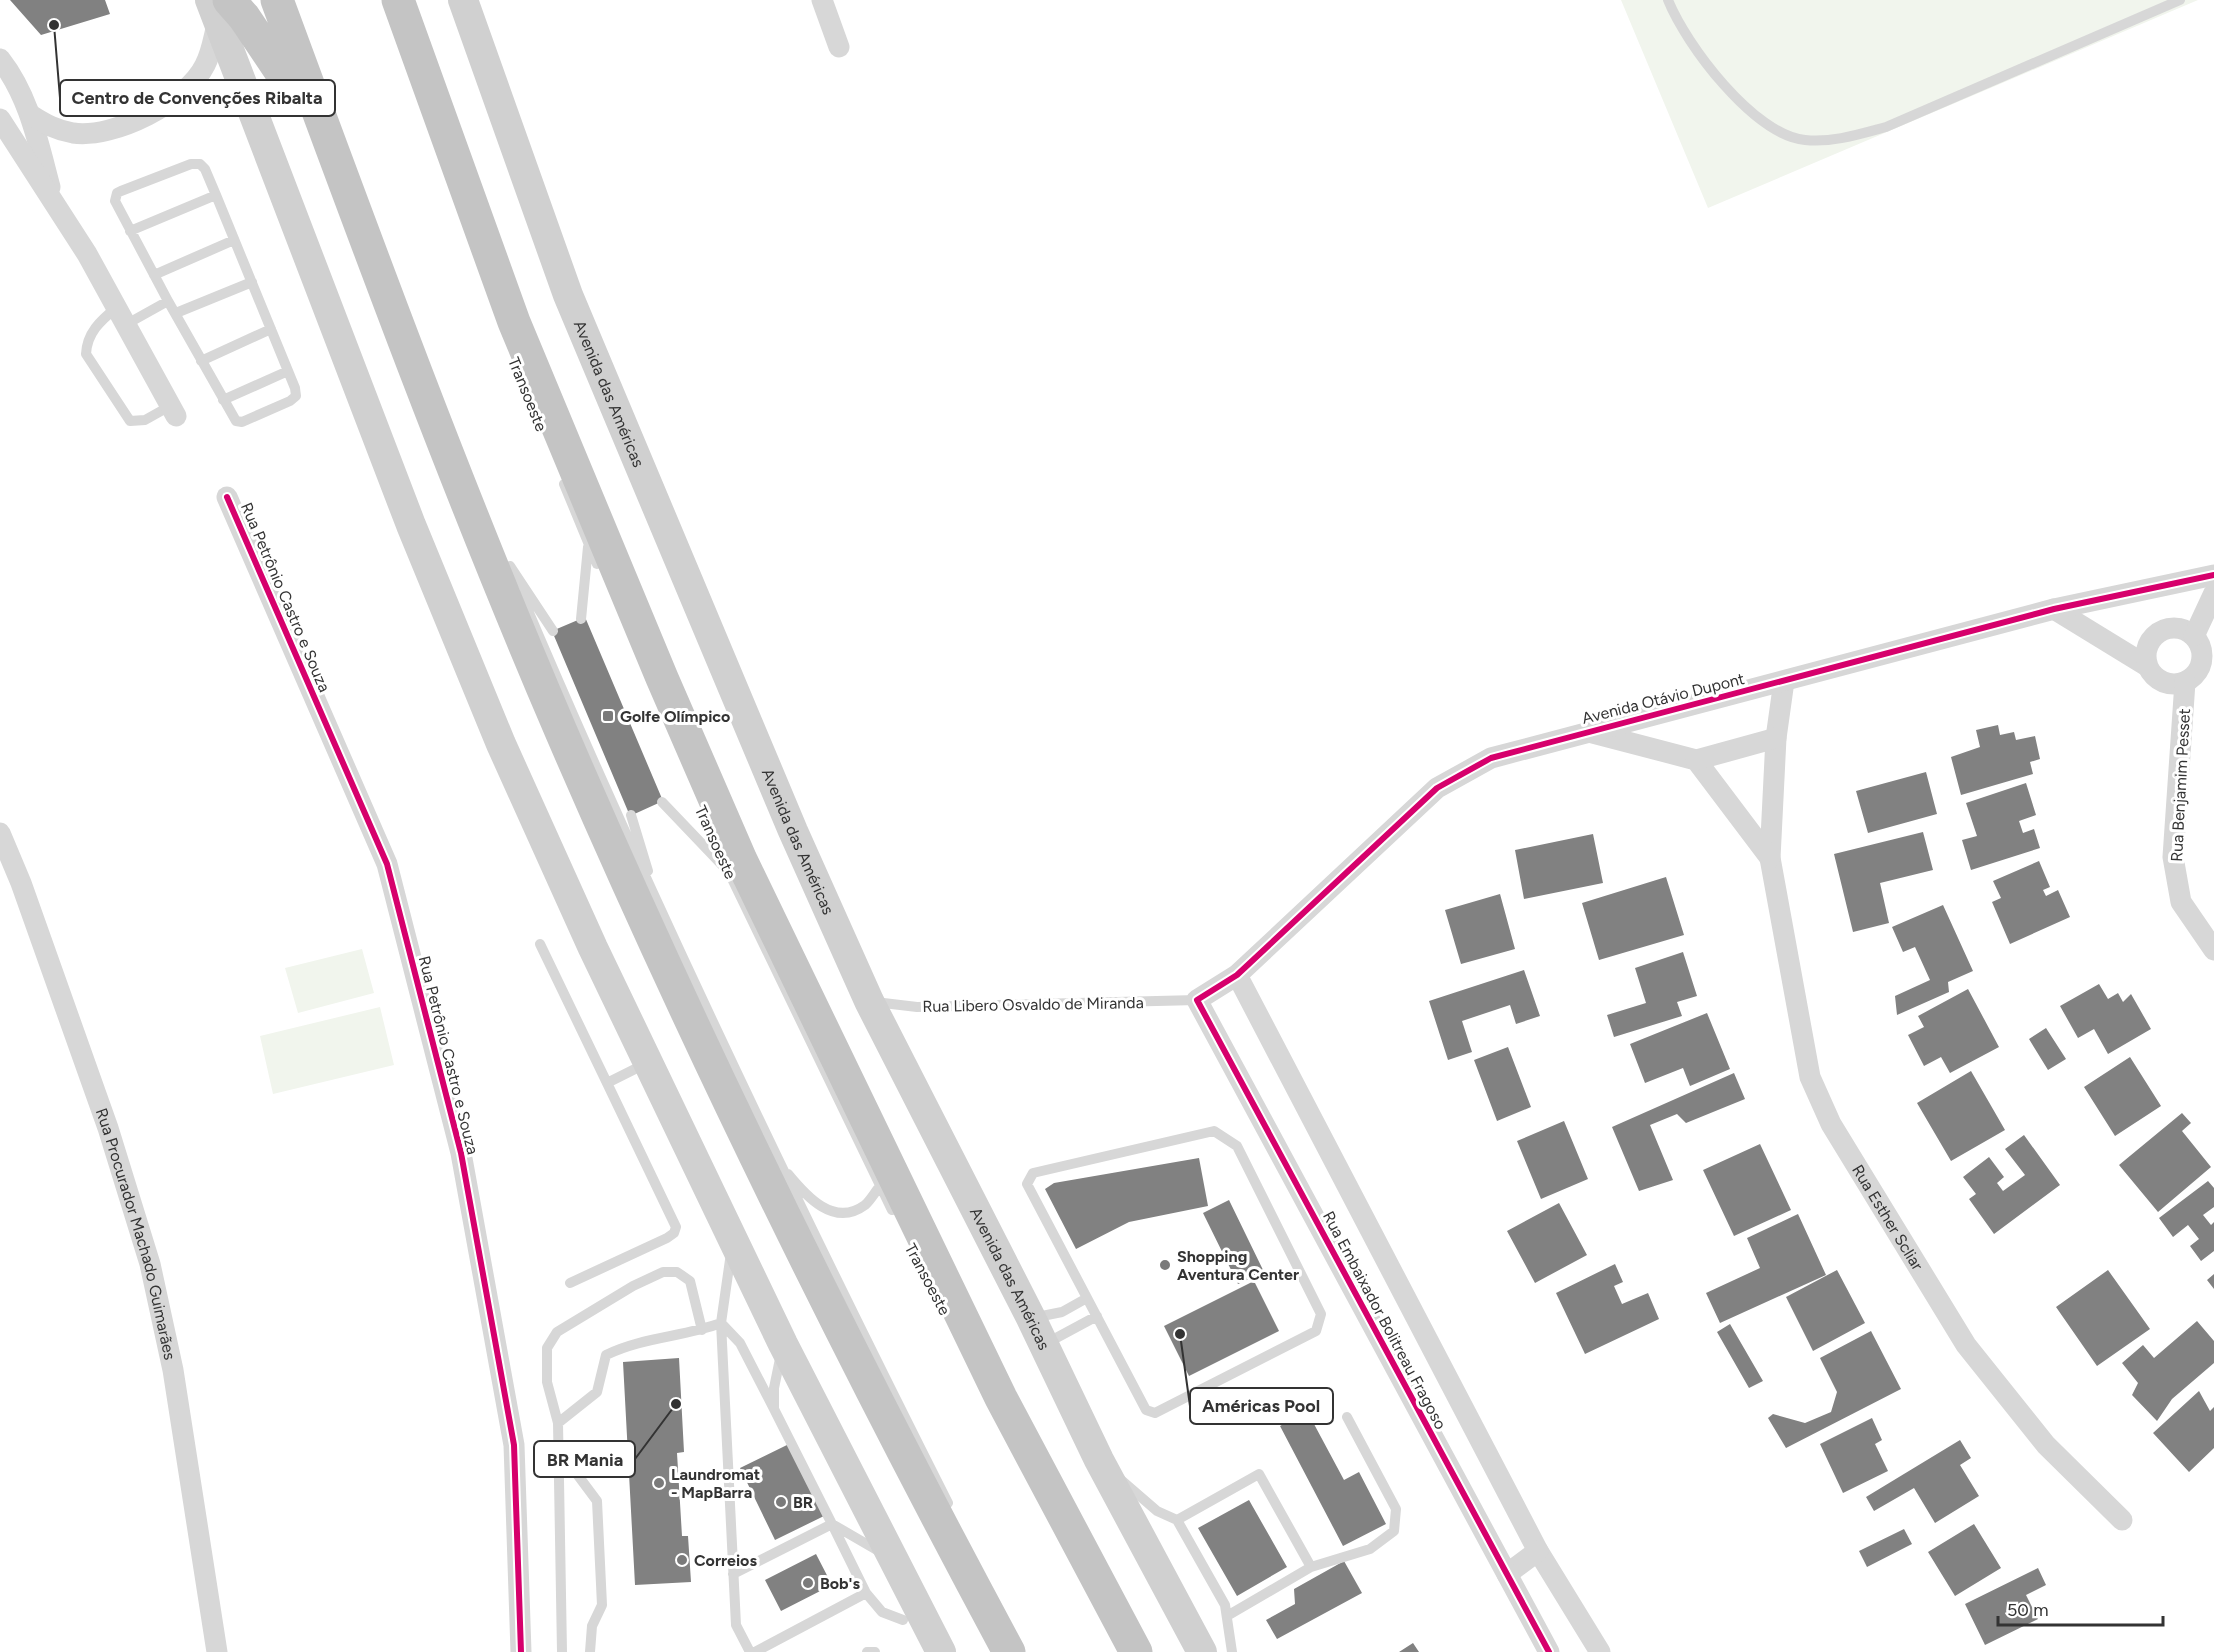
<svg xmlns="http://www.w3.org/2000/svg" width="2214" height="1652" font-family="Figtree,sans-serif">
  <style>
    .green { fill: #f1f5ed }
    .building { fill: #818181 }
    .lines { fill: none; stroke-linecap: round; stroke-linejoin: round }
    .lane { stroke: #d7d7d7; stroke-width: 10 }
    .street { stroke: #d7d7d7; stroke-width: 21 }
    .secondary { stroke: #d0d0d0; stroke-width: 30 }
    .highway { stroke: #c4c4c4; stroke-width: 33 }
    .cycleway-casing { stroke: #fff; stroke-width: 10 }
    .cycleway { stroke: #d6006c; stroke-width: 6 }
    .poi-dot { fill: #7a7a7a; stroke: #fff; stroke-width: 2 }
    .labels { text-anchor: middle; stroke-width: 6; stroke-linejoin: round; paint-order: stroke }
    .street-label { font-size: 16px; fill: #333; stroke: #fff }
    .poi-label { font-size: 16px; font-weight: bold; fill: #333; stroke: #fff; text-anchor: start }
    .leader { fill: none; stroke: #333; stroke-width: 2 }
    .callout-dot { fill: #333; stroke: #fff; stroke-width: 2 }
    .callout { fill: #fff; stroke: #333; stroke-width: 2 }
    .callout-label { font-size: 18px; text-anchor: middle; font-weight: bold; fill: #333 }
  </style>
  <rect width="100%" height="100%" fill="#fff"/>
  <path class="green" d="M1621,0H2198L1708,208Z
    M362,949L374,993L298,1013L285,968Z
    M380,1007L394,1065L273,1094L260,1036Z"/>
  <path class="building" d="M10,0H105L110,14L41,35Z
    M585,617L663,801L630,816L552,631Z
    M1998,725L2000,735L2014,732L2016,740L2035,736L2040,759L2030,762L2033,774L1961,795L1951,757L1980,747L1976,730Z
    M1926,772L1937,814L1868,833L1856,791Z
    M2026,783L2036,815L2019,821L2023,833L2034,829L2040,848L1971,870L1962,840L1977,836L1966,803Z
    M1923,832L1933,870L1880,883L1889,923L1853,932L1834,854Z
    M1593,834L1603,883L1524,899L1515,850Z
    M2039,861L2050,887L2043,890L2046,896L2058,890L2070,917L2010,944L1992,902L2001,898L1993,881Z
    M1666,877L1684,935L1599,960L1582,903Z
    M1500,894L1515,949L1461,964L1445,910Z
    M1943,905L1973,971L1948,982L1949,992L1897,1015L1895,996L1930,980L1915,947L1903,952L1892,927Z
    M1683,952L1697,996L1677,1002L1682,1016L1614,1037L1607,1015L1646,1003L1635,968Z
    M1524,970L1540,1016L1516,1024L1510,1005L1462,1021L1472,1052L1448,1060L1429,1001Z
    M2099,984L2108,999L2118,993L2123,1002L2131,994L2151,1029L2108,1054L2094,1029L2078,1038L2060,1006Z
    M1968,989L1999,1047L1950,1073L1941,1057L1924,1066L1908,1035L1924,1027L1918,1016Z
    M1707,1013L1730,1069L1690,1086L1683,1068L1645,1083L1630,1044Z
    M2046,1028L2066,1059L2048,1070L2029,1039Z
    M1508,1047L1531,1107L1497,1121L1474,1060Z
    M2130,1057L2161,1106L2115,1136L2084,1087Z
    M1971,1071L2005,1130L1951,1161L1917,1103Z
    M1734,1073L1745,1099L1686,1123L1677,1114L1650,1125L1673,1180L1639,1191L1612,1127Z
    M2182,1113L2191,1123L2182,1131L2211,1167L2158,1212L2119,1165Z
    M1564,1121L1588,1179L1541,1199L1517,1141Z
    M2024,1135L2060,1185L1994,1234L1969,1199L1976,1194L1963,1177L1989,1157L2004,1177L1997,1183L2003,1191L2025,1175L2005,1149Z
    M1760,1144L1791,1210L1734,1236L1703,1170Z
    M1199,1158L1208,1206L1129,1222L1076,1249L1045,1189L1054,1183Z
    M2208,1181L2214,1188V1207L2203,1215L2211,1225L2214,1222V1251L2201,1261L2190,1246L2199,1239L2188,1225L2173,1237L2159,1218Z
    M1229,1200L1264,1272L1238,1284L1203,1213Z
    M1559,1203L1587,1255L1535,1283L1507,1231Z
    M1798,1214L1826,1275L1720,1323L1706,1293L1760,1268L1747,1238Z
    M1615,1264L1623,1282L1614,1286L1622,1304L1648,1293L1659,1319L1585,1354L1556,1293Z
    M1837,1270L1865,1323L1813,1351L1786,1297Z
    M2108,1270L2150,1329L2097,1366L2056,1307Z
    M2214,1274V1289L2207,1280Z
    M1254,1281L1279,1331L1189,1376L1164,1326Z
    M2197,1321L2214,1341V1363L2172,1399L2157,1421L2132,1395L2138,1383L2122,1363L2143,1345L2154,1358Z
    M1730,1324L1763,1381L1749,1388L1717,1332Z
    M1871,1331L1901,1389L1786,1448L1768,1418L1773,1414L1805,1423L1831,1412L1837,1392L1820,1358Z
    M679,1358L684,1452L677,1453L682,1536H688L691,1582L635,1585L623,1362Z
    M2199,1391L2210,1411L2214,1407V1448L2189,1472L2153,1433Z
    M1307,1411L1344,1480L1359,1472L1386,1524L1343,1546L1280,1426Z
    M1872,1418L1882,1440L1875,1444L1888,1471L1843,1493L1820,1444Z
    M1960,1440L1971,1458L1960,1465L1979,1496L1935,1523L1914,1488L1874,1511L1866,1497Z
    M789,1444L824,1516L775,1540L740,1468Z
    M1249,1500L1287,1567L1237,1596L1198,1528Z
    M1974,1524L2001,1568L1955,1596L1928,1552Z
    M1904,1529L1912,1544L1867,1567L1859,1551Z
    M816,1554L832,1585L781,1611L765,1580Z
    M1344,1561L1362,1593L1277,1639L1266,1620L1295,1604L1294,1589Z
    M2038,1568L2046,1585L2026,1595L2038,1619L1985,1645L1965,1604Z
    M1413,1643L1419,1652H1399Z"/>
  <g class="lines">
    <path class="lane" d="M1668,0C1686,45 1754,135 1805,140C1832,143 1860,134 1886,127L2180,0
      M130,231L216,195
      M154,275L234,240
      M116,308C100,321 87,333 86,354L130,421L145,420L170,406
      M176,313L252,282
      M125,325L168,301L236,421L242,422L290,401L296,396L295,388L216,195L205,169L200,164H191L121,191L117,193L115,201L168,301
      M201,361L271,329
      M223,400L288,371
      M564,484L597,564
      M510,566L553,631
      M521,594C652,903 797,1204 948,1503
      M581,619L588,547
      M662,802L724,867
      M631,815L648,871
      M723,860L892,1210
      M540,944L607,1083L645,1064
      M875,1002L917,1007L1197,1000
      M1214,1131L1237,1146L1321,1314L1316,1331L1155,1413L1146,1410L1027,1184L1033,1173Z
      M788,1174C806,1196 834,1228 865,1205C870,1201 875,1192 880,1186
      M731,1253L721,1323L736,1625L750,1652
      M570,1283L667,1238L674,1233L676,1227L607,1083
      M1032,1318L1062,1312L1087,1298
      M1045,1344L1097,1316
      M781,1354L774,1388V1409L832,1524L882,1553
      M558,1423L597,1392L606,1355C643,1337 683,1337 721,1323L740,1343L774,1409
      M559,1450L597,1501L602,1605L592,1626L590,1652
      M1120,1479L1157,1511L1177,1520L1225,1605L1232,1652
      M1177,1520L1259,1474L1311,1567L1227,1616
      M1311,1567L1370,1549L1394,1531L1396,1509L1347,1417
      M733,1574L832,1524L866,1593L882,1612L903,1620
      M562,1652L558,1423L547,1382V1348L557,1332L633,1286L663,1272H677L690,1281L702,1330
      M755,1652L866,1593
      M867,1652H875"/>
    <g class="street">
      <path d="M822,0L839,47"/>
      <path d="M0,59C29,96 38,142 50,187"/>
      <path d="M31,115C45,124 56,130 73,133C114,139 187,102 205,65C212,52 214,35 218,21"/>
      <path d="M0,119L87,254L176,416"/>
      <path d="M227,497L387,864L461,1153L514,1445L521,1652"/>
      <path d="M2054,609L2147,666"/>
      <circle cx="2174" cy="656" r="28"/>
      <path d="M2194,636L2214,593"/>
      <path id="s1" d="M1784,681L1776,738L1770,858L1810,1077L1831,1124L1966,1345L2046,1445L2122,1520"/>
      <path d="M2185,682L2173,857L2181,902L2214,950"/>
      <path d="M1589,732L1696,760L1770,858"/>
      <path d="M1696,760L1776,738"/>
      <path id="s2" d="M0,833L21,883L108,1128L150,1264L173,1370L217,1652"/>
      <path d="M1237,975L1538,1551L1600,1652"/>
      <path d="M1507,1574L1538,1551"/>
      <path d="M1549,1652L1197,1000L1237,975L1437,788L1491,758L2054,609L2214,575"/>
    </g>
    <g class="secondary">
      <path d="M210,0L411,525L501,744L593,948L783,1344L941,1652"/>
      <path id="s3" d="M463,0L568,295L793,831L869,1001L1031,1318L1099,1460L1202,1652"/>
    </g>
    <path class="highway" d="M229,0L244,17L297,96
      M277,0C367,244 457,489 560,729C695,1043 847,1351 1009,1652
      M398,0L514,322L662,678L741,860L1001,1398L1136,1652"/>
    <g class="cycleway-casing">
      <path id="cycleway" d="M227,497L387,864L461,1153L514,1445L521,1652
        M1549,1652L1197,1000L1237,975L1437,788L1491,758L2054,609L2214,575"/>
    </g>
    <use href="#cycleway" class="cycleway"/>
  </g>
  <g class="poi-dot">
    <rect x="602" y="710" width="12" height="12" rx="3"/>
    <circle cx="1165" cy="1265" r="6"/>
    <circle cx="659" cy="1483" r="6"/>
    <circle cx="781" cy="1502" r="6"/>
    <circle cx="682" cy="1560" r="6"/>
    <circle cx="808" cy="1583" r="6"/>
  </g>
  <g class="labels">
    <g class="street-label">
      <text transform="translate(528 394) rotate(68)" y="6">Transoeste</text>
      <text dy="6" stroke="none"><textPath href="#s3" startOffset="420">Avenida das Américas</textPath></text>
      <text transform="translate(286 597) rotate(67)" y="6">Rua Petrônio Castro e Souza</text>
      <text transform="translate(1663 698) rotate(-14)" y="6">Avenida Otávio Dupont</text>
      <text transform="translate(2180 785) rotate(-87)" y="6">Rua Benjamim Pesset</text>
      <text dy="6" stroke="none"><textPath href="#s3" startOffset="906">Avenida das Américas</textPath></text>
      <text transform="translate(716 842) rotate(66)" y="6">Transoeste</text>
      <text transform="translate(1033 1004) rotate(-1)" y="6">Rua Libero Osvaldo de Miranda</text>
      <text transform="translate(449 1055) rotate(76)" y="6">Rua Petrônio Castro e Souza</text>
      <text dy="6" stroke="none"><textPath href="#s1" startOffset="561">Rua Esther Scliar</textPath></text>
      <text dy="6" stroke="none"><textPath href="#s2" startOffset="424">Rua Procurador Machado Guimarães</textPath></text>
      <text transform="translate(928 1279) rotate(62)" y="6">Transoeste</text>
      <text dy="6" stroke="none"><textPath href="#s3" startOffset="1392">Avenida das Américas</textPath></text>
      <text transform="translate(1385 1320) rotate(62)" y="6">Rua Embaixador Bolitreau Fragoso</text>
    </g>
    <g class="poi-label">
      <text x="620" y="722">Golfe Olímpico</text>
      <text x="1177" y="1262">Shopping<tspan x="1177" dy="18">Aventura Center</tspan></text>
      <text x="671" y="1480">Laundromat<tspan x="671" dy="18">- MapBarra</tspan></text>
      <text x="793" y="1508">BR</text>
      <text x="694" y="1566">Correios</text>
      <text x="820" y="1589">Bob's</text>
    </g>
  </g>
  <path class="leader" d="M54 25L60 98M1180 1334L1190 1406M676 1404L635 1459"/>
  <g class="callout-dot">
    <circle cx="54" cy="25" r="6"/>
    <circle cx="1180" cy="1334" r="6"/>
    <circle cx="676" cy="1404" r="6"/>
  </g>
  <g class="callout">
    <rect x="60" y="80" width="275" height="36" rx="6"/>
    <rect x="1190" y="1388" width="143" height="36" rx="6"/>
    <rect x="534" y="1441" width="101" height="36" rx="6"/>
  </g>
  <g class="callout-label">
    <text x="197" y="104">Centro de Convenções Ribalta</text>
    <text x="1261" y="1412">Américas Pool</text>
    <text x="585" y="1466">BR Mania</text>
  </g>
  <path d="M1998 1616v9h165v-9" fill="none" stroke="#333333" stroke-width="3"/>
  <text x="2007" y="1616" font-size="18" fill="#333333" stroke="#ffffff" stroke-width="4.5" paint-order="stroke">50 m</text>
</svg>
